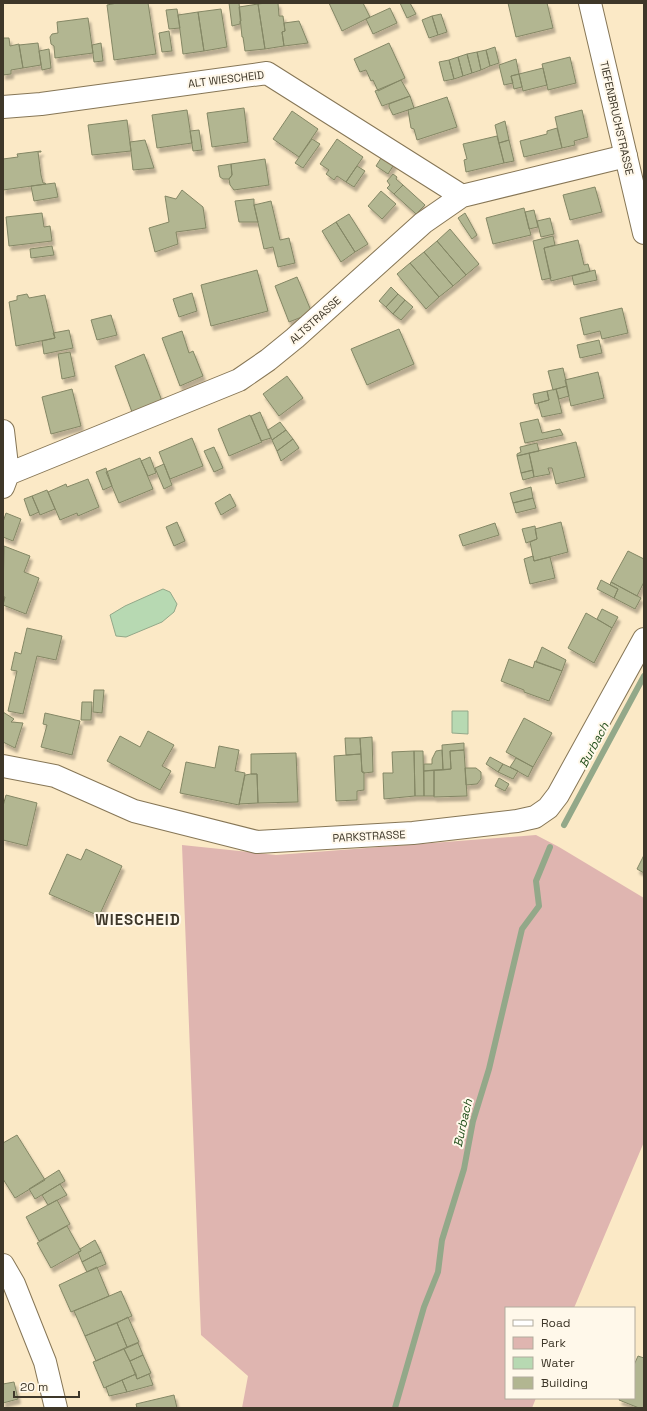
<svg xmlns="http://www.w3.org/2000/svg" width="647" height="1411" font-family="'Space Grotesk',sans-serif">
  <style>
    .green { fill: #dfb5b0 }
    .water { fill: #b7d9b2; stroke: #93a889 }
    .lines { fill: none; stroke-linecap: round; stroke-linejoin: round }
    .stream { stroke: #93a889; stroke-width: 6 }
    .building { fill: #b2b691; stroke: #848765; filter: url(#shadow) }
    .minor-casing { stroke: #867656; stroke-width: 24 }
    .tertiary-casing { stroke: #867656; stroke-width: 24 }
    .minor { stroke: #fff; stroke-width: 22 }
    .tertiary { stroke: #fff; stroke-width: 22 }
    .labels { text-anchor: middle; stroke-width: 4; stroke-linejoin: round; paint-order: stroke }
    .street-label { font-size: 11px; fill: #3e3729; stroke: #fff8ea }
    .water-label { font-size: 12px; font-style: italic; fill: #204d19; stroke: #fff8ea }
    .district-label { font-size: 15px; font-weight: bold; letter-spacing: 1px; fill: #3e3729; stroke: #fff8ea }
  </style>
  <defs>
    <filter id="shadow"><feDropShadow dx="2.5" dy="4.5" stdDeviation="1" flood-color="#0004"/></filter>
  </defs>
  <rect width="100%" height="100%" fill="#fbe9c6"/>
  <path class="green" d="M536,835L559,847L644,898V1142L574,1308H506V1398H536L532,1408H242L248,1376L201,1335L182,845L276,855Z"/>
  <path class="water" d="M163,589L170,592L177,604L174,612L162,622L126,637L116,636L110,615L125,606Z
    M452,711H468V734L452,733Z"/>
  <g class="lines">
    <path class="stream" d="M564,825L644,676
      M395,1408L424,1307L438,1272L442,1240L464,1169L473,1121L489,1069L522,929L539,906L536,881L550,847"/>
  </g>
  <path class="building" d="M117,3H148L156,54L114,60L107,5Z
    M229,3H239L241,21H240V24L232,26Z
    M266,3H278L279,16H283L285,31L282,32L284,46L265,49L258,4Z
    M329,3H363L370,17L342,31Z
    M400,3H410L416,14L407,18Z
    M508,3H547L553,28L516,37Z
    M258,4L265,49L245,51L243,37H242L239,7Z
    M390,8L397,23L373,34L366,19Z
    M177,9L180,28L169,29L166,10Z
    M221,9L227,47L204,51L198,12Z
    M198,12L204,51L183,54L178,15Z
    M441,14L447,32L438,35L432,16Z
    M432,16L438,35L429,38L422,20Z
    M88,18L93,53L55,58L54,46L51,44L50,37L52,34L58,33L57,22Z
    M299,21L308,43L284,46L282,32L285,31L284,23Z
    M169,31L172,51L162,52L159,33Z
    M3,38H9L10,46L19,44L23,68L11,70V74L3,75Z
    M38,43L41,65L23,68L19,45Z
    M101,43L103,61L94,62L92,45Z
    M389,43L405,78L378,91L373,80L371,81L366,70L360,72L354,59Z
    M495,47L499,63L490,66L486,50Z
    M49,49L51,68L42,70L39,51Z
    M486,50L490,66L481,70L477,52Z
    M477,52L481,70L472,73L467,54Z
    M467,54L472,73L463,76L458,57Z
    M458,57L463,76L454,79L449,60Z
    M570,57L576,83L548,90L542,64Z
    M516,59L519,74L511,76L513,83L504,85L499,65Z
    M449,60L454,79L444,81L439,62Z
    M543,68L547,85L523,91L519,74Z
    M519,74L522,87L514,89L511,76Z
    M401,80L410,96L382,106L375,91Z
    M410,96L414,108L393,115L389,107V104Z
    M447,97L457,127L417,140L414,129L411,128L408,110Z
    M244,108L248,142L212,147L207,113Z
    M187,110L192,143L157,148L152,115Z
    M582,110L588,137L574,141L575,145L562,148L555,117Z
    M292,111L318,129L299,157L273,139Z
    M127,120L131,151L92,155L88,125Z
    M505,121L509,140L499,143L495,125Z
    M557,128L562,148L524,157L520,141L547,134V131Z
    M199,130L202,150L193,151L190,131Z
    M497,136L504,163L466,172L464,160L467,159L463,144Z
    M312,139L320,144L303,168L295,163Z
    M337,139L363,157L346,182L337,176L334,180L326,174L329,170L320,164Z
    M145,140L154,168L133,170L130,142Z
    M509,140L514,161L504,163L499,143Z
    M41,151V152H38L41,175L43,183H45L46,184L3,190V159L18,157L17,154Z
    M383,155L395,163L388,174L376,166Z
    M265,159L269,185L234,190L230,185L229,179L232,175L231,164Z
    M231,164L232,175L229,179H223L220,177L218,166Z
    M357,166L365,171L354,187L346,182Z
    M393,174L397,177L396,179L403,185L394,194L387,188L390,185L387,181Z
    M55,183L58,197L34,201L31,186Z
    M403,185L425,205L416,214L394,194Z
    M595,187L602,212L570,220L563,195Z
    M182,190L203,207L206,228L176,232L178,244L155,252L149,228L169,222L165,196L176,199Z
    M381,191L396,204L382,219L368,206Z
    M254,199V205L258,222H239L235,201Z
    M271,201L280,240L289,238L295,263L278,267L273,247L264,249L254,205Z
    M524,208L531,235L493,244L486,218Z
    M534,210L538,227L529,229L525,212Z
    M42,213L44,227L50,226L52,241L9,246L6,217Z
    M465,213L477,235L472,239L458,218Z
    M349,214L368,244L355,252L336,222Z
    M550,218L554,234L541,237L537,221Z
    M336,222L355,252L341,262L322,231Z
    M450,229L479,264L466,275L437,241Z
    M553,236L555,245L544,248L551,278L542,280L533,241Z
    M578,240L584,265L588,264L590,271L551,281L544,248Z
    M437,241L466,275L453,286L424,252Z
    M52,246L54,255L31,258L30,249Z
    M424,252L453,286L439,297L410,263Z
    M410,263L439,297L426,309L397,274Z
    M257,270L268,311L211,326L201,285Z
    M595,270L597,280L574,285L572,276Z
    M297,277L312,313L289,322L275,286Z
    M391,287L398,294L386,307L379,301Z
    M192,293L197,311L179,317L173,299Z
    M27,294L29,298L45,295L55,338L16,346L9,302L17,300V296Z
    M398,294L405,300L393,314L386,307Z
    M405,300L413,307L401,320L393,314Z
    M622,308L628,333L602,339L600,331L584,335L580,318Z
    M111,315L117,335L97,340L91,320Z
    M399,329L414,364L367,385L351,349Z
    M69,330L73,348L44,354L42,341L55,338L53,333Z
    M182,331L189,353L193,351L203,376L180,386L162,338Z
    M599,340L602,353L580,358L577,345Z
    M70,352L75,376L62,379L58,354Z
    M144,354L162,401L132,412L115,366Z
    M563,368L567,386L553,390L548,371Z
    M598,372L604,398L571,406L565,380Z
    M287,376L303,398L279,416L263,394Z
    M567,386L569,396L559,399L556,389Z
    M72,389L81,426L51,434L42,397Z
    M556,389L562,413L542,417L538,403L549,400L547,391Z
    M547,391L549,400L535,404L533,394Z
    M260,412L271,438L261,441L251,416Z
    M250,415L262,442L229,456L218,429Z
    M538,419L542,433L560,429L563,435L525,443L520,423Z
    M280,422L286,430L272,440L268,430Z
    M286,430L293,439L277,451L272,440Z
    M192,438L203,466L170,479L159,452Z
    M293,439L299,448L281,461L277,451Z
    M576,442L585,477L556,484L552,468H548L550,474L534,477L529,453Z
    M537,443L539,451L517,456V454L521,452L520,447Z
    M214,447L223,468L214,472L204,451Z
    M529,453L533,470L521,473L517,456Z
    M150,457L156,473L148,476L141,461Z
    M140,458L153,489L119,503L106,472Z
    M164,464L172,485L164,489L155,468Z
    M106,468L112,486L103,490L96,472Z
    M533,470L534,477L523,480L521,473Z
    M88,479L99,507L78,516L77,513L60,520L48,492L66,484L67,487Z
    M531,487L533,498L513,503L510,493Z
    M47,490L55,509L40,515L32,496Z
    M230,494L236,506L221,515L215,503Z
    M32,496L39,512L30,516L24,499Z
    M533,498L536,508L516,513L513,503Z
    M6,513L21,519L13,541L3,537V522Z
    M177,522L185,541L174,546L166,527Z
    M561,522L568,552L534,561L530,542L537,539L535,529Z
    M495,523L499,535L463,546L459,535Z
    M535,526L537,539L526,543L522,529Z
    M4,546L30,556L24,572L39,578L26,614L3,605L5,597H3Z
    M628,551L644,559V582L637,596L611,582Z
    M533,556L534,561L550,557L555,578L530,584L524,559Z
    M601,580L618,589L614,598L597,589Z
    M611,582L641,598L635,609L614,598L618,589L610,585Z
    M602,609L618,617L612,628L597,619Z
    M586,613L612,628L594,663L568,648Z
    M27,628L62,636L56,660L37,656L23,714L8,711L17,671L11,670L15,652L21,654Z
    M542,647L566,660L562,671L536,662Z
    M509,659L533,668L535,661L562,671L549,701L524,692V690L501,681Z
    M94,690H104L102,713L93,712Z
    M82,702H92L91,720H81Z
    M3,712L14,719L11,722L23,723L15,748L3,742Z
    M45,713L80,721L72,755L41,747L47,725L43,724Z
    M524,718L552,733L533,767L506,752Z
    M148,731L174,745L162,766L171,771L160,790L107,761L120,736L140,747Z
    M372,737L373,772L364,773L362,772L360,738Z
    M345,738H360L361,754L346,755Z
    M464,743V750L450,751L451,769L443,770L442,745Z
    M219,746L239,750L235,771L245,773L239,805L180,793L186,762L215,768Z
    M442,750L443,770L424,771V764H432V759L436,751Z
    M464,750L467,796L434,797V770L451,769L450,751Z
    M414,751H423L424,796H415Z
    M414,751L415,796L384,799L383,773H393L392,752Z
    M296,753L298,802L258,803L257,774H251V754Z
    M361,754L362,772H364V790L357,791V800L336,801L334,756Z
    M490,757L503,764L498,772L486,764Z
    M516,758L533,767L528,777L510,767Z
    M503,764L518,771L513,779L498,772Z
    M465,768H476L481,772V779L477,784L466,785Z
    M434,770V796H424V771Z
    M251,774H257L258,803L239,804L245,775Z
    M499,778L509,784L505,791L495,786Z
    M6,795L37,803L27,846L3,840V806Z
    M86,849L122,866L99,916L49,894L67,854L81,860Z
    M644,855V873L637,869Z
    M17,1135L45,1180L15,1198L3,1179V1143Z
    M59,1170L65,1181L35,1199L29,1189Z
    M60,1184L67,1195L48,1205L42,1195Z
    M57,1200L70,1224L39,1241L26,1217Z
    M67,1226L81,1251L51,1268L37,1243Z
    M95,1240L101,1252L82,1262L78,1252L81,1251L80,1249Z
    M101,1252L106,1264L87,1272L82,1262Z
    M97,1267L109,1296L71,1312L59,1285Z
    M121,1291L132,1316L85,1336L74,1311Z
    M128,1317L139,1342L127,1347L117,1323Z
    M117,1323L127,1347L96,1361L85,1336Z
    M138,1343L143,1355L130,1361L124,1349Z
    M124,1349L136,1374L104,1388L93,1362Z
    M143,1355L151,1373L137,1379L130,1361Z
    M638,1356L644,1358V1408H639L619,1400L620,1398H634V1365Z
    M136,1374L137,1379L149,1374L153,1385L127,1392L122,1380Z
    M122,1380L127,1392L109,1396L106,1387Z
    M14,1382L18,1399L3,1403V1384Z
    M174,1395L177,1408H137L136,1404Z"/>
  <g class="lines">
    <g class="minor-casing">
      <path id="minor" d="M3,107L41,104L267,73L462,196
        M3,431L8,474L3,487
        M8,474L239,380L268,360L295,338L423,223L462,196L626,156
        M3,766L55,776L134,811L257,842L413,833L517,821L535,817L548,808L558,795L644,639
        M3,1265L14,1284L45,1362L56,1408"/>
    </g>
    <g class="tertiary-casing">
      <path id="tertiary" d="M590,3L644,233"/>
    </g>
    <use href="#minor" class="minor"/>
    <use href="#tertiary" class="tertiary"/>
  </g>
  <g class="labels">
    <g class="street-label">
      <text transform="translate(226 79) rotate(-7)" y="4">ALT WIESCHEID</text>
      <text transform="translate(617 118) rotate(77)" y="4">TIEFENBRUCHSTRASSE</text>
      <text transform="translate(315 320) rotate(-42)" y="4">ALTSTRASSE</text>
      <text transform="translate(369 836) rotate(-3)" y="4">PARKSTRASSE</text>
    </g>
    <g class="water-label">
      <text transform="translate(594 745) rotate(-62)" y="4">Burbach</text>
      <text transform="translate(463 1123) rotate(-77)" y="4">Burbach</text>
    </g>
    <g class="district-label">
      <text x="138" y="925">WIESCHEID</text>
    </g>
  </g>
  <rect width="647" height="1411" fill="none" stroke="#3e3729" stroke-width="8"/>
  <rect x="505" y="1307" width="130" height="92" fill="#fff8ea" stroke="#b2ab9d"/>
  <rect x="513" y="1320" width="20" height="6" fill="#ffffff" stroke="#b2ab9d"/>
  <text x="541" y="1327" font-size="12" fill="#3e3729">Road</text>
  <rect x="513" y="1337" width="20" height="12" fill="#dfb5b0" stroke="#b2ab9d"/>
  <text x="541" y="1347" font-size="12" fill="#3e3729">Park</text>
  <rect x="513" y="1357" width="20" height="12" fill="#b7d9b2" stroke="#b2ab9d"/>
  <text x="541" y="1367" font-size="12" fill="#3e3729">Water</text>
  <rect x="513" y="1377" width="20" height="12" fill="#b2b691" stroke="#b2ab9d"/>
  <text x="541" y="1387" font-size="12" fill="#3e3729">Building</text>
  <path d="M14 1391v6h65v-6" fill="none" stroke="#3e3729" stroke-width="2"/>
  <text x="20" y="1391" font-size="12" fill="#3e3729" stroke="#fff8ea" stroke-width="3" paint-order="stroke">20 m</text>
</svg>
